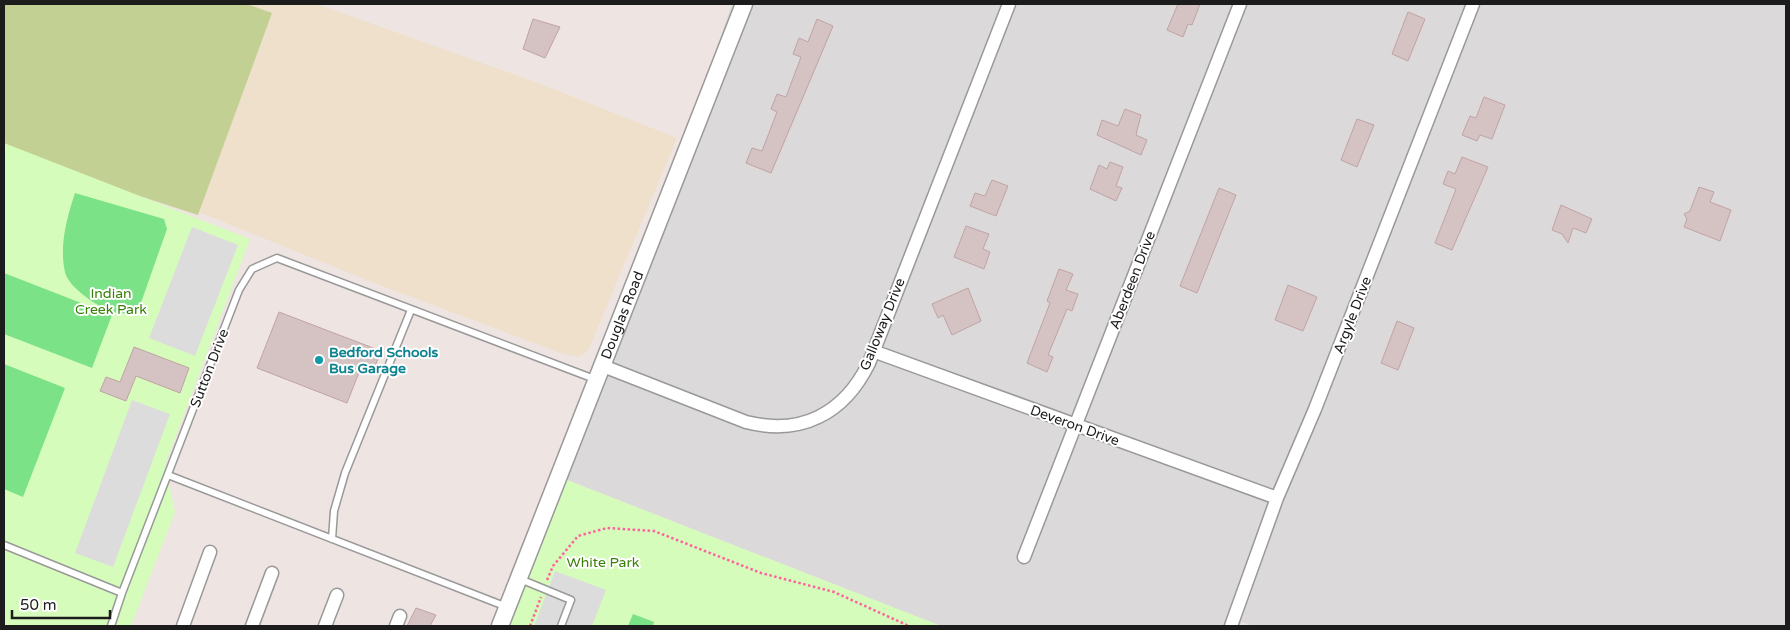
<svg xmlns="http://www.w3.org/2000/svg" width="1790" height="630" font-family="'Varela Round',sans-serif">
  <style>
    .residential { fill: #dbd9da }
    .farmland { fill: #efe0cb }
    .forest { fill: #c3d094 }
    .park { fill: #d6fcbb }
    .pitch { fill: #7be287 }
    .parking { fill: #dcdcdc }
    .building { fill: #d5c2c3; stroke: #c1a3a5 }
    .lines { fill: none; stroke-linecap: round; stroke-linejoin: round }
    .service-casing { stroke: #999; stroke-width: 9 }
    .minor-casing { stroke: #999; stroke-width: 15 }
    .tertiary-casing { stroke: #999; stroke-width: 19 }
    .path { stroke: #ff62a0; stroke-width: 2.5; stroke-dasharray: 2.5 2.5; stroke-linecap: butt }
    .service { stroke: #fff; stroke-width: 6 }
    .minor { stroke: #fff; stroke-width: 12 }
    .tertiary { stroke: #fff; stroke-width: 16 }
    .culture-dot { fill: #0f9aa8; stroke: #fff; stroke-width: 2 }
    .labels { text-anchor: middle; stroke-width: 4; stroke-linejoin: round; paint-order: stroke }
    .street-label { font-size: 14px; fill: #1c1c1c; stroke: #fff }
    .park-label { font-size: 14px; fill: #387f06; stroke: #fff }
    .culture-label { font-size: 14px; font-weight: bold; fill: #0d838f; stroke: #fff; text-anchor: start }
  </style>
  <rect width="100%" height="100%" fill="#eee4e1"/>
  <path class="residential" d="M732,4H1786V626H1252L1242,622L1240,626H941L567,480Z"/>
  <path class="farmland" d="M247,4H317L538,83L677,138L588,351L579,357L563,354L369,281L199,212L272,13Z"/>
  <path class="forest" d="M4,4H247L272,13L198,215L4,152Z"/>
  <path class="park" d="M4,143L250,239L165,465L175,512L131,626H4Z
    M567,480L941,626H509Z"/>
  <path class="pitch" d="M75,193L164,219L167,229L137,314C129,314 118,314 110,311C97,306 68,287 65,272C59,246 67,217 75,193Z
    M4,273L112,315L92,368L4,334Z
    M4,364L65,388L23,497L4,489Z
    M633,614L654,622L653,626H628Z"/>
  <path class="parking" d="M192,227L238,245L195,356L149,338Z
    M132,400L170,414L113,567L75,553Z
    M555,571L606,590L592,626H534Z"/>
  <path class="building" d="M1178,4H1200L1192,25L1188,24L1183,37L1167,30Z
    M1408,12L1425,19L1408,61L1392,54Z
    M533,19L560,27L545,58L523,49Z
    M817,19L833,26L771,173L746,163L752,148L762,151L777,112L771,109L777,94L786,97L801,57L793,54L799,38L808,42Z
    M1484,97L1505,105L1492,139L1480,135L1477,141L1462,135L1470,116L1476,118Z
    M1125,109L1141,115L1136,135L1147,140L1141,155L1097,135L1102,120L1118,126Z
    M1357,119L1374,125L1357,167L1341,160Z
    M1462,157L1488,167L1452,250L1435,243L1456,189L1443,184L1448,171L1455,174Z
    M1110,162L1123,167L1116,186L1122,188L1116,201L1090,189L1099,165L1107,169Z
    M992,180L1008,186L996,216L970,206L975,193L985,196Z
    M1699,187L1714,192L1710,202L1731,210L1720,241L1684,227L1687,219L1684,214L1690,211Z
    M1219,188L1236,195L1197,293L1180,286Z
    M1561,205L1592,219L1586,233L1573,228L1568,243L1562,234L1552,230Z
    M966,226L989,234L983,249L990,252L984,269L954,257Z
    M1059,269L1073,274L1066,290L1078,294L1072,311L1067,309L1048,355L1053,357L1047,372L1027,363L1050,303L1047,301Z
    M1288,285L1317,297L1303,331L1275,320Z
    M968,288L981,321L952,335L943,315L938,318L932,304Z
    M279,312L381,351L372,374L360,370L347,403L257,368Z
    M1397,321L1414,328L1398,370L1381,363Z
    M134,347L189,368L180,393L136,376L126,401L100,391L106,377L120,382Z
    M416,608L436,615L430,626H407Z"/>
  <g class="lines">
    <g class="service-casing">
      <path id="service" d="M168,475L507,607
        M332,539L334,511L345,473L411,310
        M4,545L122,593L239,290L252,269L277,258L597,380
        M520,579L571,600L561,626
        M111,626L122,593"/>
    </g>
    <g class="minor-casing">
      <path id="minor" d="M873,351L1277,498
        M603,366L746,422C801,436 844,414 869,363L1009,4
        M1024,557L1240,4
        M183,626L210,552
        M252,626L272,573
        M325,626L337,595
        M396,626L400,616
        M1231,626L1277,498L1315,409L1473,4"/>
    </g>
    <g class="tertiary-casing">
      <g id="tertiary">
        <path id="s1" d="M500,626L744,4"/>
      </g>
    </g>
    <path class="path" d="M547,580L553,566L578,536L607,528L654,531L761,573L834,592L909,626
      M530,626L541,597"/>
    <use href="#service" class="service"/>
    <use href="#minor" class="minor"/>
    <use href="#tertiary" class="tertiary"/>
  </g>
  <circle class="culture-dot" cx="319" cy="360" r="5"/>
  <g class="labels">
    <g class="street-label">
      <text transform="translate(1132 280) rotate(-69)" y="5">Aberdeen Drive</text>
      <text dy="5" stroke="none"><textPath href="#s1" startOffset="334">Douglas Road</textPath></text>
      <text transform="translate(1352 315) rotate(-69)" y="5">Argyle Drive</text>
      <text transform="translate(882 324) rotate(-68)" y="5">Galloway Drive</text>
      <text transform="translate(209 368) rotate(-69)" y="5">Sutton Drive</text>
      <text transform="translate(1075 425) rotate(20)" y="5">Deveron Drive</text>
    </g>
    <g class="park-label">
      <text x="111" y="298">Indian<tspan x="111" dy="16">Creek Park</tspan></text>
      <text x="603" y="567">White Park</text>
    </g>
    <g class="culture-label">
      <text x="329" y="357">Bedford Schools<tspan x="329" dy="16">Bus Garage</tspan></text>
    </g>
  </g>
  <rect width="1790" height="630" fill="none" stroke="#1c1c1c" stroke-width="10"/>
  <path d="M12 610v8h98v-8" fill="none" stroke="#1c1c1c" stroke-width="2.5"/>
  <text x="20" y="610" font-size="15" fill="#1c1c1c" stroke="#ffffff" stroke-width="4" paint-order="stroke">50 m</text>
</svg>
